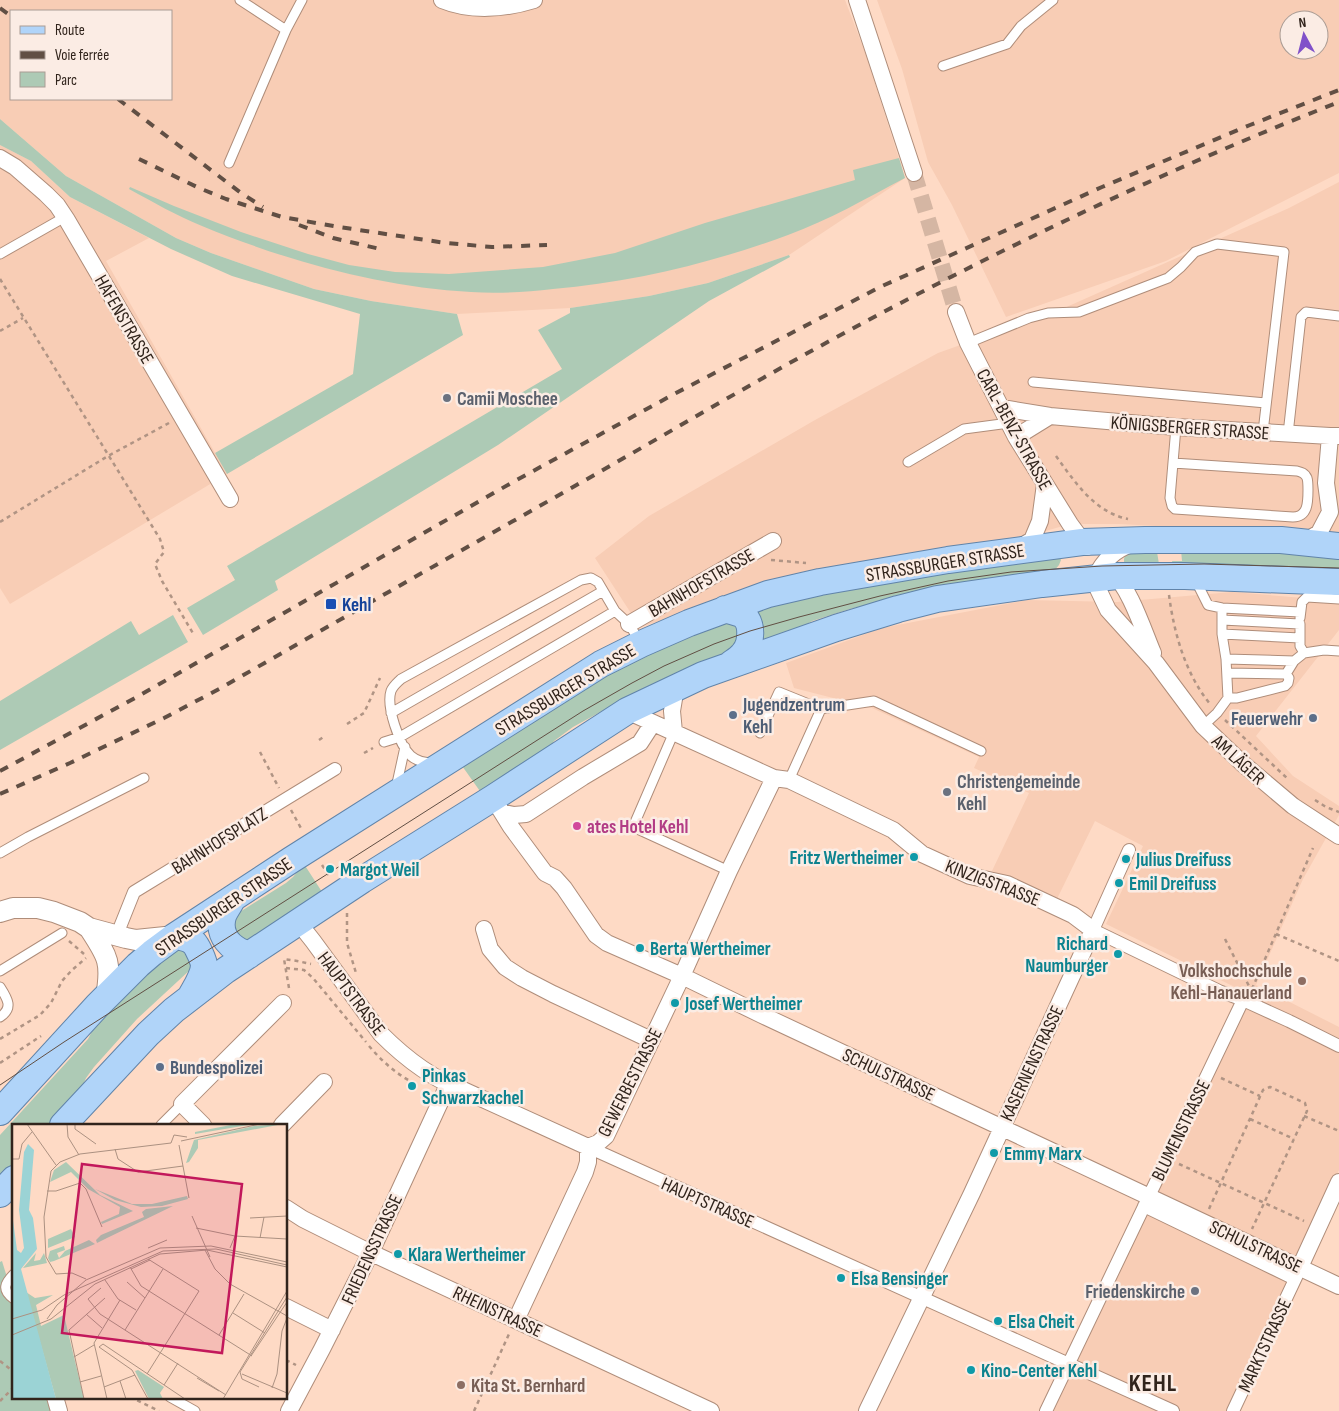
<svg xmlns="http://www.w3.org/2000/svg" width="1339" height="1411" font-family="'Sofia Sans Condensed',sans-serif">
  <style>
    .built { fill: #f8cdb5; fill-rule: evenodd }
    .green { fill: #adcab5 }
    .lines { fill: none; stroke-linecap: round; stroke-linejoin: round }
    .minor-tunnel { stroke: #d5b6a3; stroke-width: 16; stroke-dasharray: 16 8; stroke-linecap: butt }
    .service-casing { stroke: #af8d7a; stroke-width: 11 }
    .pedestrian-casing { stroke: #af8d7a; stroke-width: 14 }
    .minor-casing { stroke: #af8d7a; stroke-width: 18 }
    .tertiary-casing { stroke: #af8d7a; stroke-width: 22 }
    .primary-casing { stroke: #6184a9; stroke-width: 28 }
    .path { stroke: #b09484; stroke-width: 2.5; stroke-dasharray: 4 4; stroke-linecap: butt }
    .service { stroke: #fff; stroke-width: 9 }
    .pedestrian { stroke: #fff; stroke-width: 12 }
    .minor { stroke: #fff; stroke-width: 16 }
    .tertiary { stroke: #fff; stroke-width: 20 }
    .primary { stroke: #b0d4f9; stroke-width: 26 }
    .tram { stroke: #614f44; stroke-width: 1 }
    .rail { stroke: #614f44; stroke-width: 4; stroke-dasharray: 9 9; stroke-linecap: butt }
    .worship-dot { fill: #6b7280; stroke: #fbece4; stroke-width: 2 }
    .transit-dot { fill: #1a4fb4; stroke: #fbece4; stroke-width: 2 }
    .service-dot { fill: #5c6f8a; stroke: #fbece4; stroke-width: 2 }
    .hotel-dot { fill: #d1479c; stroke: #fbece4; stroke-width: 2 }
    .culture-dot { fill: #0f9aa8; stroke: #fbece4; stroke-width: 2 }
    .education-dot { fill: #8d6e63; stroke: #fbece4; stroke-width: 2 }
    .labels { text-anchor: middle; stroke-width: 5; stroke-linejoin: round; paint-order: stroke }
    .street-label { font-size: 19px; fill: #31241c; stroke: #fbece4 }
    .worship-label { font-size: 19px; font-weight: bold; fill: #5b616d; stroke: #fbece4; text-anchor: start }
    .transit-label { font-size: 19px; font-weight: bold; fill: #164399; stroke: #fbece4; text-anchor: start }
    .service-label { font-size: 19px; font-weight: bold; fill: #4e5e75; stroke: #fbece4; text-anchor: start }
    .hotel-label { font-size: 19px; font-weight: bold; fill: #b23c85; stroke: #fbece4; text-anchor: start }
    .culture-label { font-size: 19px; font-weight: bold; fill: #0d838f; stroke: #fbece4; text-anchor: start }
    .education-label { font-size: 19px; font-weight: bold; fill: #785e54; stroke: #fbece4; text-anchor: end }
    .district-label { font-size: 24px; font-weight: bold; letter-spacing: 1px; fill: #31241c; stroke: #fbece4 }
    .inset-road { fill: none; stroke: #ac9181; stroke-width: 1 }
    .view { fill: #c2185b; fill-opacity: 0.15; stroke: #c2185b; stroke-width: 2.5 }
    .inset-edge { fill: none; stroke: #31241c; stroke-width: 2.5 }
  </style>
  <rect width="100%" height="100%" fill="#fedac5"/>
  <path class="built" d="M0,0H845L866,55L905,178L789,255L708,283L649,296L570,308L457,314L371,301L314,289L211,253L176,238L66,176L0,119ZM11,11H171V99H11Z
    M877,0H1339V173L1166,261L1006,317L952,205L928,162L902,69ZM1289,20H1319V50H1289Z
    M0,145L31,161L70,197L149,238L106,261L227,474L10,604L0,588Z
    M1339,182V536L1119,524H1070L1014,540L837,566L640,627L595,558L649,516L815,420L938,353L1062,309L1289,208Z
    M1232,592L1339,601V630L1256,736L1293,776L1339,806V815L1303,879L1256,985L1339,1027V1170L1297,1259L1228,1411H1050L1243,991L1106,924L1143,846L1095,821L1056,901L992,871L1029,793L974,768L979,757L872,708L794,688L786,663L882,628L1027,600L1117,602Z"/>
  <path class="green" d="M0,119L66,176L176,238L211,253L314,289L371,301L457,314L463,335L227,474L215,453L353,374L360,314L232,276L171,249L70,197L31,161L0,145Z
    M899,158L905,178C867,198 829,220 788,235C712,263 633,282 553,289C526,292 498,294 471,292C379,287 287,261 202,226C177,216 153,202 129,189L130,187L174,206L241,232L308,254L349,265L395,272L449,274L543,267L615,253L705,223L855,180L853,170Z
    M789,255L790,257L709,301L498,445L275,581L278,590L203,635L187,608L235,580L227,566L562,369L538,330L570,313V308L649,296L708,283Z
    M1181,550H1339V574L1174,569L1172,561H1182Z
    M1128,552H1157L1160,570L1126,568C1123,561 1123,557 1128,552Z
    M1059,556L1061,560L1059,565L1053,572L907,595L850,609L812,621L794,632L760,646L749,610L793,595Z
    M173,615L188,642L0,750V701L131,621L139,635Z
    M727,619L736,623L741,631L733,649L656,683L613,705L573,727L554,741L551,746L482,794L460,763L633,659Z
    M304,864L324,895L245,944L229,921L235,915L286,883L293,877Z
    M174,946L190,950L191,969L137,1019L94,1067L86,1078L78,1097L52,1125H14V1167L0,1182V1135L88,1039L100,1016Z
    M2,1261L14,1300V1397H52L57,1411H0V1262Z"/>
  <g class="lines">
    <path class="minor-tunnel" d="M914,173L956,312"/>
    <g class="service-casing">
      <path id="service" d="M240,0L286,30
        M943,66L1007,44L1021,26L1053,0
        M229,163L286,30L302,0
        M0,254L65,217
        M968,343L1029,318L1048,313L1079,312L1168,278L1181,267L1195,252L1217,244L1284,252L1263,432
        M1033,382L1266,403
        M1288,434L1301,317L1306,312L1339,316
        M908,462L964,429L1009,423
        M1173,463L1297,471C1301,472 1305,473 1307,478C1308,481 1308,486 1308,490C1308,502 1308,517 1293,517L1175,509L1172,506L1170,498L1176,427
        M1193,582L1198,585L1208,605L1222,608L1300,612
        M1300,618L1302,602L1307,597L1339,599
        M1222,620L1300,624V646L1304,653
        M1222,634L1300,638
        M1226,659L1294,661L1304,653L1324,650L1339,651
        M1227,673L1286,674L1294,661
        M1228,698H1237L1285,686L1288,683L1289,678L1286,674
        M821,709L874,701L981,751
        M391,713L603,591
        M1203,726L1217,713L1228,698L1226,659L1222,634V608
        M674,732L633,827L729,871
        M760,733L779,692L821,709L789,780
        M384,742L400,737L615,611
        M433,763C425,763 418,762 411,756C399,745 386,706 391,691C393,686 397,683 401,679L581,580L591,578L598,582L615,611L629,624L640,642
        M396,788L405,747
        M0,853L28,837L144,778
        M0,971L62,933
        M0,987C7,998 14,1008 0,1017
        M161,1125L182,1104
        M14,1274C5,1283 1,1290 14,1299
        M170,1397L195,1411"/>
    </g>
    <g class="pedestrian-casing">
      <path id="pedestrian" d="M1129,850L1093,930L1219,991L1243,1000L1289,1021L1339,1046
        M120,927L134,892L335,769
        M588,1147L1173,1411
        M1144,1206L1295,1279
        M1046,1411L1243,1000
        M1233,1411L1298,1273"/>
    </g>
    <g class="minor-casing">
      <path id="minor" d="M442,0C471,12 505,9 534,0
        M857,0L914,173
        M0,158L15,167L46,194L57,205L67,220L230,499
        M956,312L968,343L1016,437L1070,524L1087,547
        M1002,408L1050,416L1176,427L1330,436
        M1016,437L1050,416
        M1304,542L1319,533L1330,512L1326,483L1330,436H1339
        M1132,544C1115,549 1103,561 1095,578L1098,589L1108,610L1156,663L1203,726L1242,763L1293,806L1339,836
        M1017,549L1032,540L1040,521L1045,484
        M1111,572C1129,585 1144,632 1153,653
        M629,624L773,541
        M627,711L774,778L789,780L893,830L922,854L970,876L1007,884L1073,915L1093,930L972,1193L867,1411
        M674,732L672,711L676,687
        M493,798L511,827L545,873L555,878L564,888L596,935L607,943L682,976L762,1015L1339,1286
        M504,813L514,815L526,814L583,777L640,743L653,723
        M298,922L313,941L381,1034C405,1058 432,1079 463,1090L588,1147
        M484,929L490,949L505,967L522,978L553,994L651,1040
        M203,1125L182,1104L283,1003
        M282,1125L324,1082
        M588,1147L598,1143L606,1136L682,976L729,871L774,778
        M286,1208L303,1219L363,1249L711,1411
        M1300,1267L1339,1182
        M286,1307L332,1330
        M516,1320L585,1172L588,1162V1147
        M55,1397L59,1411
        M289,1411L322,1349L371,1252L448,1085"/>
    </g>
    <g class="tertiary-casing">
      <path id="tertiary" d="M0,912L13,908H38L54,912L80,922L89,928L126,938L136,940L175,936
        M89,928C108,957 112,962 106,997"/>
    </g>
    <g class="primary-casing">
      <path id="primary" d="M725,609C730,611 736,612 741,614C754,621 752,644 743,654C740,658 735,661 731,664
        M233,898C230,904 225,910 223,916C217,936 231,949 249,955
        M175,936C181,937 190,939 194,943C197,946 204,961 204,965C204,975 196,987 191,996
        M0,1112L97,1006L138,965L152,953L175,936L291,860L601,664L641,644L689,623L768,594L820,582L948,560L1082,542L1145,540H1281L1339,546
        M63,1125L148,1034L174,1010L226,970L362,880L493,798L627,711L703,675L836,628L898,609L937,599L1042,584L1117,576H1185L1339,582
        M0,1194L14,1179"/>
    </g>
    <path class="path" d="M0,279L160,539L164,552L155,564L162,581L194,635
      M0,331L23,318
      M1056,456C1075,482 1094,512 1128,519
      M0,522L108,456L169,423
      M771,560L806,563
      M1169,595C1174,633 1185,673 1210,704
      M1225,720L1289,780
      M347,724L364,713L380,678
      M319,740L325,736
      M260,752L279,788
      M364,753L373,748
      M1315,800L1326,807L1339,812
      M291,810L302,830
      M322,865L330,877
      M347,913V943L356,973
      M1276,934L1339,961
      M1225,939L1250,988
      M69,941L84,954
      M286,968L304,970L313,978L366,1042
      M289,988L284,959L297,961L311,964
      M1252,989L1313,848
      M0,1039L40,1015L51,1003L62,981L72,970L86,958
      M369,1046C381,1060 394,1072 410,1081
      M0,1063L41,1036
      M1221,1078L1260,1096
      M1304,1116L1339,1131
      M1250,1119L1294,1139
      M1179,1164L1304,1221
      M1209,1209L1263,1090L1270,1087L1305,1103L1307,1111L1252,1229
      M286,1360L296,1365
      M0,1361L14,1372
      M130,1397L159,1411
      M0,1401L14,1387
      M474,1411L509,1334"/>
    <use href="#service" class="service"/>
    <use href="#pedestrian" class="pedestrian"/>
    <use href="#minor" class="minor"/>
    <use href="#tertiary" class="tertiary"/>
    <use href="#primary" class="primary"/>
    <path class="tram" d="M0,1085L64,1042L583,711L632,683L664,666L714,644L750,631L799,617L880,596L948,581L1011,572L1102,566L1204,564L1339,568"/>
    <path class="rail" d="M0,8L11,16
      M118,99L241,193L263,207
      M139,159L199,188L226,199L282,217L339,227L446,243L492,247L547,245
      M299,225L333,238L380,249
      M0,771L135,698L513,482L676,393L880,287L1102,187L1250,125L1339,90
      M0,794L70,763L164,718L221,688C346,616 471,545 596,474C680,426 764,376 850,330C1007,245 1173,167 1339,102"/>
  </g>
  <g class="worship-dot">
    <circle cx="447" cy="398" r="5"/>
    <circle cx="947" cy="792" r="5"/>
    <circle cx="1195" cy="1291" r="5"/>
  </g>
  <rect class="transit-dot" x="325" y="598" width="12" height="12" rx="2.5"/>
  <g class="service-dot">
    <circle cx="733" cy="715" r="5"/>
    <circle cx="1313" cy="718" r="5"/>
    <circle cx="160" cy="1067" r="5"/>
  </g>
  <circle class="hotel-dot" cx="577" cy="826" r="5"/>
  <g class="culture-dot">
    <circle cx="914" cy="857" r="5"/>
    <circle cx="1126" cy="859" r="5"/>
    <circle cx="330" cy="869" r="5"/>
    <circle cx="1119" cy="883" r="5"/>
    <circle cx="640" cy="948" r="5"/>
    <circle cx="1118" cy="954" r="5"/>
    <circle cx="675" cy="1003" r="5"/>
    <circle cx="412" cy="1086" r="5"/>
    <circle cx="994" cy="1153" r="5"/>
    <circle cx="398" cy="1254" r="5"/>
    <circle cx="841" cy="1278" r="5"/>
    <circle cx="998" cy="1321" r="5"/>
    <circle cx="971" cy="1370" r="5"/>
  </g>
  <g class="education-dot">
    <circle cx="1302" cy="981" r="5"/>
    <circle cx="461" cy="1385" r="5"/>
  </g>
  <g class="labels">
    <g class="street-label">
      <text transform="translate(125 319) rotate(60)" y="7">HAFENSTRASSE</text>
      <text transform="translate(1190 427) rotate(4)" y="7">KÖNIGSBERGER STRASSE</text>
      <text transform="translate(1015 429) rotate(61)" y="7">CARL-BENZ-STRASSE</text>
      <text transform="translate(945 562) rotate(-9)" y="7">STRASSBURGER STRASSE</text>
      <text transform="translate(701 582) rotate(-30)" y="7">BAHNHOFSTRASSE</text>
      <text transform="translate(565 689) rotate(-31)" y="7">STRASSBURGER STRASSE</text>
      <text transform="translate(1239 759) rotate(42)" y="7">AM LÄGER</text>
      <text transform="translate(219 840) rotate(-32)" y="7">BAHNHOFSPLATZ</text>
      <text transform="translate(993 882) rotate(21)" y="7">KINZIGSTRASSE</text>
      <text transform="translate(223 906) rotate(-34)" y="7">STRASSBURGER STRASSE</text>
      <text transform="translate(352 993) rotate(53)" y="7">HAUPTSTRASSE</text>
      <text transform="translate(1031 1063) rotate(-65)" y="7">KASERNENSTRASSE</text>
      <text transform="translate(889 1074) rotate(25)" y="7">SCHULSTRASSE</text>
      <text transform="translate(629 1082) rotate(-63)" y="7">GEWERBESTRASSE</text>
      <text transform="translate(1180 1130) rotate(-64)" y="7">BLUMENSTRASSE</text>
      <text transform="translate(708 1202) rotate(24)" y="7">HAUPTSTRASSE</text>
      <text transform="translate(1256 1246) rotate(25)" y="7">SCHULSTRASSE</text>
      <text transform="translate(371 1249) rotate(-65)" y="7">FRIEDENSSTRASSE</text>
      <text transform="translate(498 1311) rotate(25)" y="7">RHEINSTRASSE</text>
      <text transform="translate(1264 1345) rotate(-65)" y="7">MARKTSTRASSE</text>
    </g>
    <g class="worship-label">
      <text x="457" y="405">Camii Moschee</text>
      <text x="957" y="788">Christengemeinde<tspan x="957" dy="22">Kehl</tspan></text>
      <text x="1185" y="1298" text-anchor="end">Friedenskirche</text>
    </g>
    <g class="transit-label">
      <text x="342" y="611">Kehl</text>
    </g>
    <g class="service-label">
      <text x="743" y="711">Jugendzentrum<tspan x="743" dy="22">Kehl</tspan></text>
      <text x="1303" y="725" text-anchor="end">Feuerwehr</text>
      <text x="170" y="1074">Bundespolizei</text>
    </g>
    <g class="hotel-label">
      <text x="587" y="833">ates Hotel Kehl</text>
    </g>
    <g class="culture-label">
      <text x="904" y="864" text-anchor="end">Fritz Wertheimer</text>
      <text x="1136" y="866">Julius Dreifuss</text>
      <text x="340" y="876">Margot Weil</text>
      <text x="1129" y="890">Emil Dreifuss</text>
      <text x="1108" y="950" text-anchor="end">Richard<tspan x="1108" dy="22">Naumburger</tspan></text>
      <text x="650" y="955">Berta Wertheimer</text>
      <text x="685" y="1010">Josef Wertheimer</text>
      <text x="422" y="1082">Pinkas<tspan x="422" dy="22">Schwarzkachel</tspan></text>
      <text x="1004" y="1160">Emmy Marx</text>
      <text x="408" y="1261">Klara Wertheimer</text>
      <text x="851" y="1285">Elsa Bensinger</text>
      <text x="1008" y="1328">Elsa Cheit</text>
      <text x="981" y="1377">Kino-Center Kehl</text>
    </g>
    <g class="education-label">
      <text x="1292" y="977">Volkshochschule<tspan x="1292" dy="22">Kehl-Hanauerland</tspan></text>
      <text x="471" y="1392" text-anchor="start">Kita St. Bernhard</text>
    </g>
    <g class="district-label">
      <text x="1153" y="1391">KEHL</text>
    </g>
  </g>
  <g transform="translate(12 1124)">
    <rect width="275" height="275" fill="#fedac5"/>
    <path d="M224,0H242L183,10V8ZM271,0L186,16V24L177,38L174,39L182,16L242,2ZM54,38L88,71L121,87L90,100L89,98L107,90L108,83L76,65L59,48L38,58L42,46ZM83,65L120,80H140L175,72L176,75L150,82L129,83L103,76ZM161,82L95,114L85,119L84,116L89,111L132,93L130,88L134,85ZM59,105L63,113L36,124V115ZM77,116L83,120L42,137L38,138L36,134L38,127L52,122L53,126L45,129L47,134L53,127ZM24,129L22,137L28,136L32,129L35,139L11,144ZM14,168L23,174L41,171L24,181L29,202L52,191L72,275H44ZM126,246L152,263L148,269L151,275H137L123,247Z" fill="#adcab5"/>
    <path d="M16,20L22,26L17,86L21,94L25,125L9,145L44,275H0V89L5,126L9,129L12,124L7,86L12,28Z" fill="#9bd3d5"/>
    <path class="inset-road" d="M15,0L44,41M55,0L56,13L67,31M63,0V5L84,20M169,17L248,0M159,19L162,11L175,13M167,21L177,74M103,25L106,35L126,48L171,42M1,35H7L10,20L20,8M35,67H44L68,59L74,65L90,103M180,92L198,133M238,94L275,92M184,104L223,112M248,114L252,93M136,124L155,116M218,124L223,112L275,115M193,126L203,145L218,160L275,192M118,143L129,162L240,232M119,145L138,136M74,155L60,149L44,150L34,133L32,93L39,47L48,38L68,30L159,19M93,156L106,175L124,186M115,158L133,174M89,164L76,175L88,190L214,271M221,189L253,209M74,190L90,204M0,195L30,186L52,171L151,127L204,125L275,141M35,195L45,181L74,156L148,124L199,122L275,138M113,206L151,145M0,211L39,195L83,160L148,130L195,126L275,143M207,211L232,170M87,223L91,220L173,275M87,223L120,246L136,275M239,232L275,178M62,233L82,221M135,250L187,167L136,135M230,250L275,269M185,254L207,267M108,257L114,275M68,258L89,252M152,261L166,239M92,263L123,251M247,263L230,255L228,248L275,173M260,264L265,250L270,207L275,194M72,275L57,206L93,174M95,275L82,219L108,176M211,275L275,167"/>
    <path class="view" d="M70,40L230,60L210,229L50,209Z"/>
    <rect width="275" height="275" class="inset-edge"/>
  </g>
  <rect x="10" y="10" width="162" height="90" fill="#fbece4" stroke="#aa9c94"/>
  <rect x="20" y="26" width="25" height="8" fill="#b0d4f9" stroke="#aa9c94"/>
  <text x="55" y="35" font-size="15" fill="#31241c">Route</text>
  <rect x="20" y="51" width="25" height="8" fill="#614f44" stroke="#aa9c94"/>
  <text x="55" y="60" font-size="15" fill="#31241c">Voie ferrée</text>
  <rect x="20" y="72" width="25" height="15" fill="#adcab5" stroke="#aa9c94"/>
  <text x="55" y="85" font-size="15" fill="#31241c">Parc</text>
  <g transform="translate(1304 35) rotate(353)"><circle r="24" fill="#fbece4" stroke="#aa9c94"/>
  <path d="M0-4L9 19L0 12L-9 19Z" fill="#8051c9"/>
  <text y="-8" font-size="14" font-weight="bold" text-anchor="middle" fill="#31241c">N</text>
  </g>
</svg>
